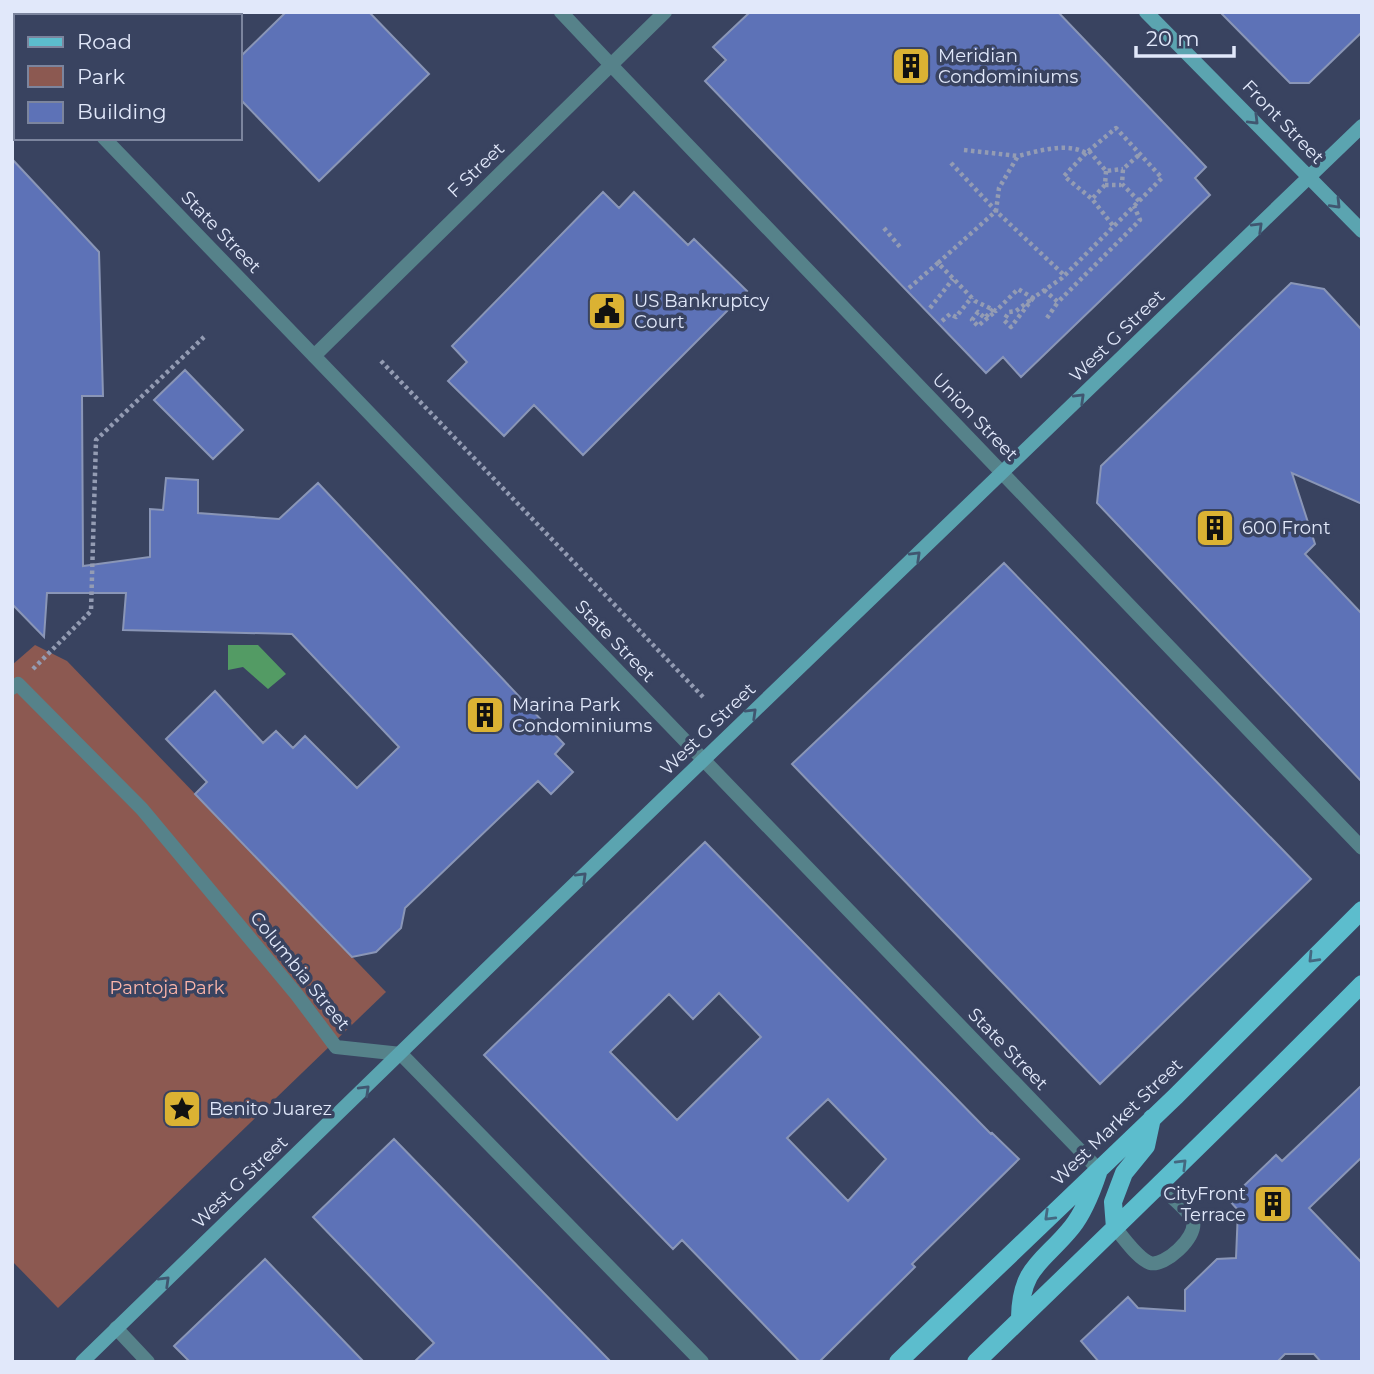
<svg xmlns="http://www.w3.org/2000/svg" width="1374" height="1374" font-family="Montserrat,sans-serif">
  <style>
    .green { fill: #8c5951 }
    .water { fill: #539b64 }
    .building { fill: #5d72b7; stroke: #8a96b7; stroke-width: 2; fill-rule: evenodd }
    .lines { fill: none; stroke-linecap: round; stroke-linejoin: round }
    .path { stroke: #949cb3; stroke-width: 4.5; stroke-dasharray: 3.5 3.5; stroke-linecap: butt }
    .service { stroke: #56828a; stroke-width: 14 }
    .pedestrian { stroke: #56828a; stroke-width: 14 }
    .minor { stroke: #56828a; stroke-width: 14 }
    .tertiary { stroke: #56828a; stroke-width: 14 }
    .secondary { stroke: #5ba4b0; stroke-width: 14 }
    .primary { stroke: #5cbdcd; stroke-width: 18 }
    .oneway { stroke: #405670 }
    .oneway2 { stroke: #446881 }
    .labels { text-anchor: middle; stroke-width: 7; stroke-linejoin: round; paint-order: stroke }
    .poi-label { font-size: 18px; fill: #e1e8fa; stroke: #394360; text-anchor: start }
    .street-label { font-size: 18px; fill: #e1e8fa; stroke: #394360 }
    .park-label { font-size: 18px; fill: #fcb6aa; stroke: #394360 }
  </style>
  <rect width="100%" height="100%" fill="#394360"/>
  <path class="green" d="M35,645L67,661L386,992L58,1308L12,1261V665Z"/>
  <path class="water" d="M228,645H258L286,674L268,689L243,667L228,670Z"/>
  <path class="building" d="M286,12H369L429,74L319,181L240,99V57Z
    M750,12H1058L1206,167L1195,178L1210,195L1021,377L1003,357L986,373L705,81L726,60L713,47Z
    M1220,12H1362V32L1309,83H1290Z
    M12,159L99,252L103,396H82L83,566L150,557V509L163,510L166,478L198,480V513L279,519L318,483L564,744L555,754L573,772L551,794L538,781L405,908L401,928L376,952L352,957L195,794L207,782L166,739L215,691L263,743L276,731L293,748L305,736L357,788L399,747L292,634L123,630L126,593H47L44,637L12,604Z
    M603,192L619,208L634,192L688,245L694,239L747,291L583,455L534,405L504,436L448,381L467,362L452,346Z
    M1291,283L1324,289L1362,330V504L1292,473L1315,544L1305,554L1362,614V782L1097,503L1101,466Z
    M185,370L243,430L213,459L154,400Z
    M1004,563L1311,879L1100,1084L792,764Z
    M705,842L991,1134L992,1133L1019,1159L912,1264L915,1267L819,1362H800L682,1240L673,1249L484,1055ZM719,993L761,1037L677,1120L610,1052L669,994L693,1019ZM828,1099L886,1159L848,1201L787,1138Z
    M1362,1085V1157L1309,1208L1362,1263V1362H1321L1314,1354H1285L1277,1362H1099L1081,1341L1128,1297L1138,1308L1185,1311V1290L1217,1259L1236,1258L1238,1210L1229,1200L1276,1155L1282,1161Z
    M394,1139L611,1362H414L434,1343L313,1217Z
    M265,1259L364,1362H190L174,1346Z"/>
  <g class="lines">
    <path class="path" d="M964,150L1018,156L999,188L996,211L1065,276
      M1089,151L1106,171L1123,169
      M1086,153L1064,176L1092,199
      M951,163L996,211L938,263L975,301L996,311L1018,289L1033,298L1062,278L1162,178L1116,128L1086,153C1066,142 1039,151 1018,156
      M1106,171L1105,185L1092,199L1114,227
      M1105,185H1121
      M1139,201L1122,184L1123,169L1140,154
      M884,228L900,247
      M909,288L938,263
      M1044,290L1058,302L1140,220L1134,206
      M1033,298L1011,327L1004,320L1009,312L1016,311Z
      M930,308L953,279
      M993,309L985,318L978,312L972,320L978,326L996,311
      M1047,318L1058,302
      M942,321L950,314L956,317L972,297
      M381,361L703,697
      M33,669L91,611L96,440L204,337"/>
    <path class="service" d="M175,16L179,12
      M1115,1228C1125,1239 1137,1258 1150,1263C1165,1267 1197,1237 1193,1222C1190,1211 1168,1194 1159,1186"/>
    <path class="pedestrian" d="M12,688L18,684L142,809L297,995L336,1047L401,1054"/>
    <path class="minor" d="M561,12L611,65
      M401,1054L702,1362
      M116,1328L148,1362"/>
    <path class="tertiary" d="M12,43L16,46
      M611,65L1362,848
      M104,138L1098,1169
      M314,356L665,12"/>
    <path class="secondary" d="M1146,12L1362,231
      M82,1362L533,924L1362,126"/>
    <path class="primary" d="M1115,1228L1113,1202L1124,1173L1146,1146L1152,1118
      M1020,1317C1021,1266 1044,1262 1072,1227C1084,1212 1092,1191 1098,1173
      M898,1362L1176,1096L1362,910
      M976,1362C1106,1237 1235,1112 1362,984"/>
  </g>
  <defs><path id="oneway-chevron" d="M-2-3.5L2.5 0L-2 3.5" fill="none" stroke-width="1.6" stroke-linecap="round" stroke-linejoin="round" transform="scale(1.75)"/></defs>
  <g class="oneway">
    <use href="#oneway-chevron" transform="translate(1254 120) rotate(45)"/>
    <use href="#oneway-chevron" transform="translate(1336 204) rotate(46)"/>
    <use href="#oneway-chevron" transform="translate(1258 227) rotate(-44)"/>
    <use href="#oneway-chevron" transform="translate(1080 398) rotate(-44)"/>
    <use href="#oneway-chevron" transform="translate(916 556) rotate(-44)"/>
    <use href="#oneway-chevron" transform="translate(752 713) rotate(-44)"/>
    <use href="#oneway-chevron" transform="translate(582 877) rotate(-44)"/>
    <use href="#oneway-chevron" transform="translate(365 1090) rotate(-44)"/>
    <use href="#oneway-chevron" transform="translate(165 1281) rotate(-44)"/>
  </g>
  <g class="oneway2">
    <use href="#oneway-chevron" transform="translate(1313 958) rotate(134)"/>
    <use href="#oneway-chevron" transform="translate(1182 1164) rotate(-45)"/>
    <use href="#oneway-chevron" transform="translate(1049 1216) rotate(136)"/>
  </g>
  <defs>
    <g id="building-square" transform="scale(2.0125)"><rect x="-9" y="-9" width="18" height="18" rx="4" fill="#dbb233" stroke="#394360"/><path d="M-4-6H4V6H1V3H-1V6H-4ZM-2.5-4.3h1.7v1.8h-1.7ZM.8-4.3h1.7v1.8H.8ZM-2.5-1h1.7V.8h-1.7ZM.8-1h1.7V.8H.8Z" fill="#111"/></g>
    <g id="civic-square" transform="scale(2.0125)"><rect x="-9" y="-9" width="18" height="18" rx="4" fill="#dbb233" stroke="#394360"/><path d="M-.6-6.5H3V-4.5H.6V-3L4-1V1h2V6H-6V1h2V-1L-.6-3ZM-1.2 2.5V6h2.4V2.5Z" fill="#111"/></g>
    <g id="sight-square" transform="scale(2.0125)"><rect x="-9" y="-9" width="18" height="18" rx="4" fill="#dbb233" stroke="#394360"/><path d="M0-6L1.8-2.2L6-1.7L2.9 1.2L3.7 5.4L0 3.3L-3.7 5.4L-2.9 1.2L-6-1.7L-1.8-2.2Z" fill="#111"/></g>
  </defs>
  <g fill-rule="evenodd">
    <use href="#building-square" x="911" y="66"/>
    <use href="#civic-square" x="607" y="311"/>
    <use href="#building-square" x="1215" y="528"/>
    <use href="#building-square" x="485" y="715"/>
    <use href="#sight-square" x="182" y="1109"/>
    <use href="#building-square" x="1273" y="1204"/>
  </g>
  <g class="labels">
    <g class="poi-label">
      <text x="938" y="62">Meridian<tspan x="938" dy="21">Condominiums</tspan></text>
      <text x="634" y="307">US Bankruptcy<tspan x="634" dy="21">Court</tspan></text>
      <text x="1242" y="534">600 Front</text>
      <text x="512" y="711">Marina Park<tspan x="512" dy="21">Condominiums</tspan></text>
      <text x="209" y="1115">Benito Juarez</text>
      <text x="1246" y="1200" text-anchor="end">CityFront<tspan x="1246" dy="21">Terrace</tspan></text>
    </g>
    <g class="street-label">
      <text transform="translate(1283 122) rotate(46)" y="6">Front Street</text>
      <text transform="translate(476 170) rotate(-44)" y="6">F Street</text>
      <text transform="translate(221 232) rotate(46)" y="6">State Street</text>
      <text transform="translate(1117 336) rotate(-44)" y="6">West G Street</text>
      <text transform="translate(975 417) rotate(46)" y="6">Union Street</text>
      <text transform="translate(615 641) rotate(46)" y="6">State Street</text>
      <text transform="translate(708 729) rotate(-44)" y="6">West G Street</text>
      <text transform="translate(300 971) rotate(51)" y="6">Columbia Street</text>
      <text transform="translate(1008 1049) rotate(46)" y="6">State Street</text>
      <text transform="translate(1117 1122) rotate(-44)" y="6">West Market Street</text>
      <text transform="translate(240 1182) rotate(-44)" y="6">West G Street</text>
    </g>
    <g class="park-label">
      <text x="167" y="994">Pantoja Park</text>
    </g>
  </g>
  <rect width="1374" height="1374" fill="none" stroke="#e1e8fa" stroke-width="28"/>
  <rect x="14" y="14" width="228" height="126" fill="#394360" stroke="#7c859e" stroke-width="2"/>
  <rect x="28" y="37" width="35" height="10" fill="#5cbdcd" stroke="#7c859e" stroke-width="2"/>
  <text x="77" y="49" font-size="21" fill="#e1e8fa">Road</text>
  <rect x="28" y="66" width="35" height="21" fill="#8c5951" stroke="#7c859e" stroke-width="2"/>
  <text x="77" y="84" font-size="21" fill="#e1e8fa">Park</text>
  <rect x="28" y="102" width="35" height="21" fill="#5d72b7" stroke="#7c859e" stroke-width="2"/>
  <text x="77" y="119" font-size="21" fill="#e1e8fa">Building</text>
  <path d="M1136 46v10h98v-10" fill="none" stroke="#e1e8fa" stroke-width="3.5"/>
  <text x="1146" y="46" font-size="21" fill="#e1e8fa" stroke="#394360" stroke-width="5" paint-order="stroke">20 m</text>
</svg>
